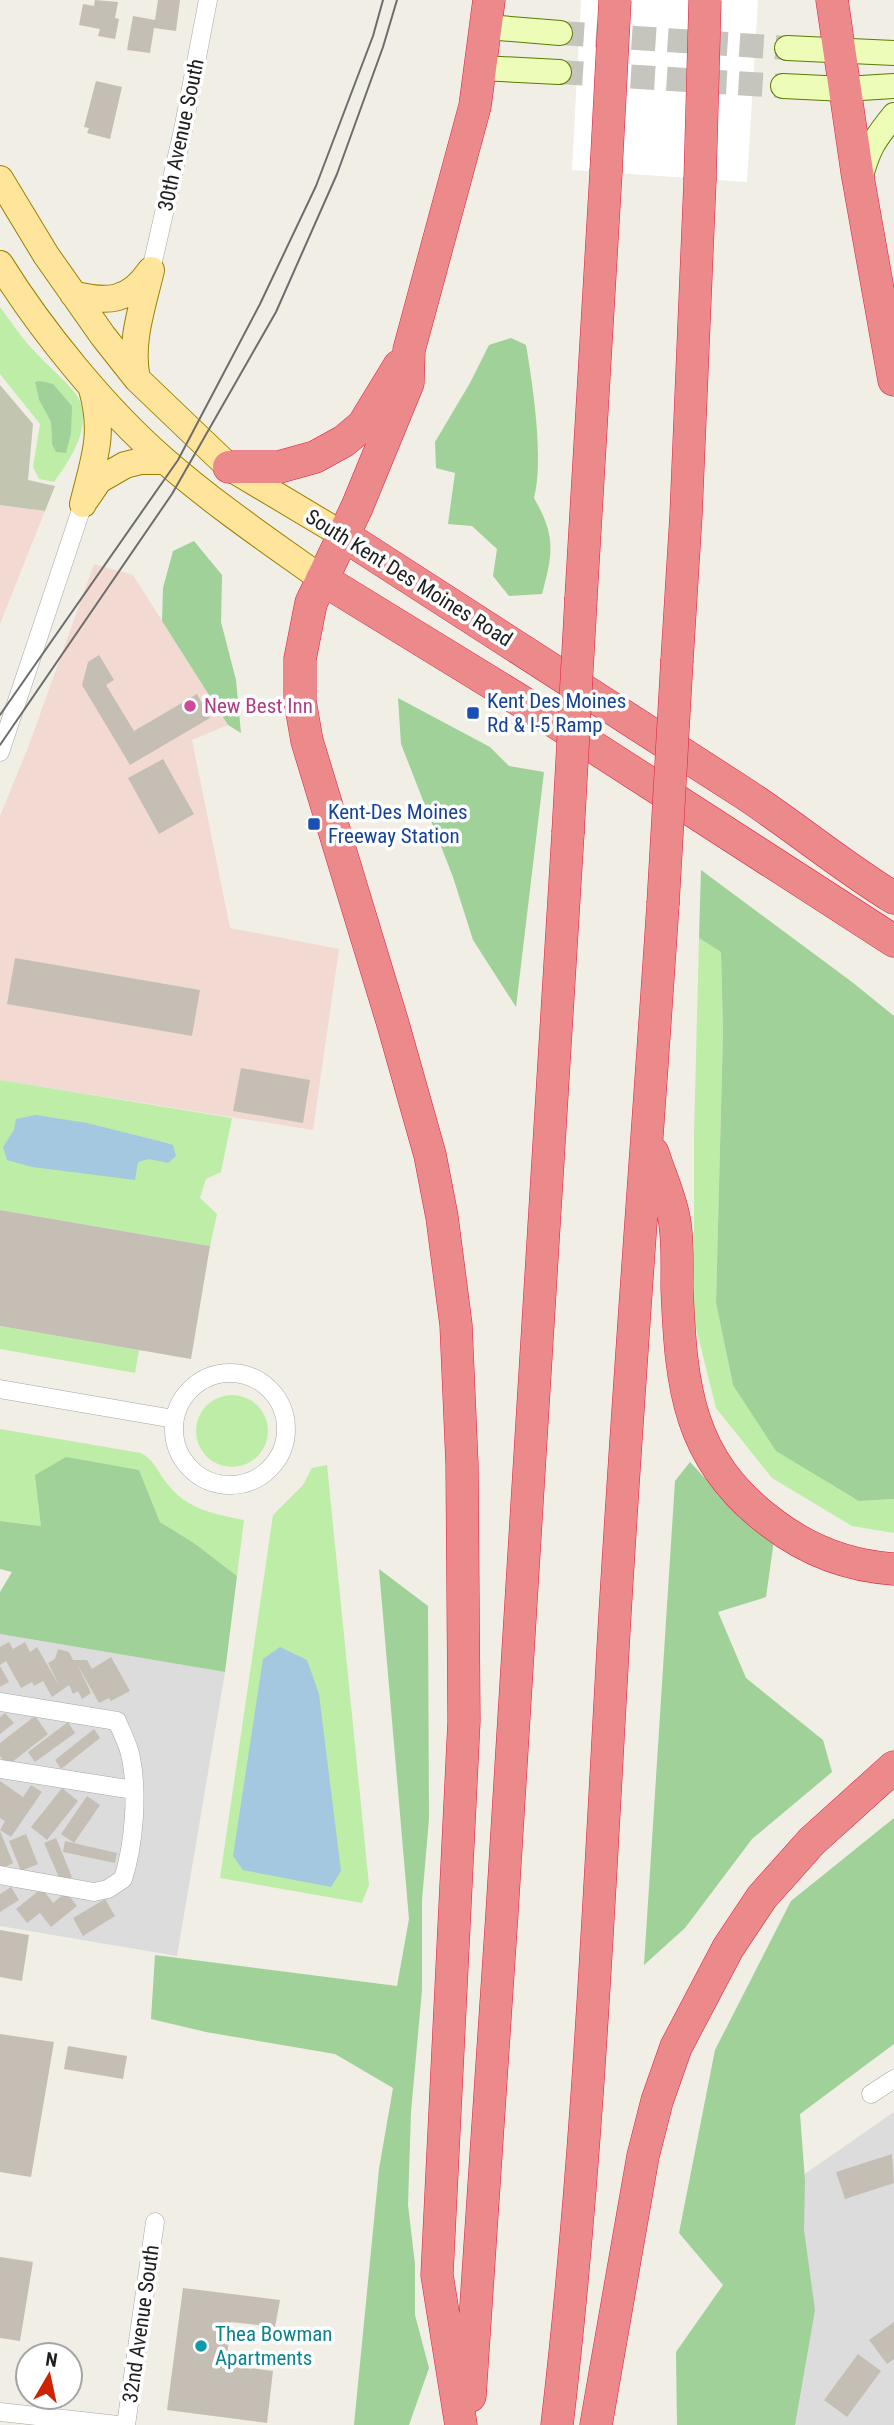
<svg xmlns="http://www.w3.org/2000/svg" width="894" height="2425" font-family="'Roboto Condensed',sans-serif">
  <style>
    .residential { fill: #dddcdc }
    .commercial { fill: #f2dad3 }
    .construction { fill: #c2c5b0 }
    .grass { fill: #beeda8; fill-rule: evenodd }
    .forest { fill: #9fd198 }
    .water { fill: #a3c8e0 }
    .pier { fill: #fff }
    .building { fill: #c5beb4 }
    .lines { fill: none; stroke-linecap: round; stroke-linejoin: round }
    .secondary-tunnel { stroke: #c6c5bd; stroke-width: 24; stroke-dasharray: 24 12; stroke-linecap: butt }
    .street-casing { stroke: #a6a6a6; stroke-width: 19 }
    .secondary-casing { stroke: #5a7c00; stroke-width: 26 }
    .primary-casing { stroke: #9a8100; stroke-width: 28 }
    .highway-casing { stroke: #e31d3f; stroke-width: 33 }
    .street { stroke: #fff; stroke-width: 18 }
    .secondary { stroke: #edfcb6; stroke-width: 24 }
    .primary { stroke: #ffe59b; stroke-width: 26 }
    .highway { stroke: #eb898b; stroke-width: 32 }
    .tram { stroke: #6d6d6d; stroke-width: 2 }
    .highway-bridge-casing { stroke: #e31d3f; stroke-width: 33; stroke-linecap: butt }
    .highway-bridge { stroke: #eb898b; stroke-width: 32 }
    .hotel-dot { fill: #d1479c; stroke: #fff; stroke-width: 2.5 }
    .transit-dot { fill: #1a4fb4; stroke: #fff; stroke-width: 2.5 }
    .culture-dot { fill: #0f9aa8; stroke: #fff; stroke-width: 2.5 }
    .labels { text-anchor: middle; stroke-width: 7; stroke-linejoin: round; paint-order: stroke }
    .street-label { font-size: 21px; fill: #1f1f1f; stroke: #fff }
    .transit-label { font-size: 21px; fill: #164399; stroke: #fff; text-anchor: start }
    .hotel-label { font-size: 21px; fill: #b23c85; stroke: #fff; text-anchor: start }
    .culture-label { font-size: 21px; fill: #0d838f; stroke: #fff; text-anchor: start }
  </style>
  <rect width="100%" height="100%" fill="#f0eee5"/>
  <path class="residential" d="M0,1634L225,1672L177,1956L0,1926Z
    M894,2112V2425H750L783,2189Z"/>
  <path class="commercial" d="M0,505L45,511L0,624Z
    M94,564L133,575L228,725L192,740L230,928L339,949L313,1130L0,1080V816L29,745Z"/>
  <path class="construction" d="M0,385L33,424L28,480L55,486L45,511L0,505Z"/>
  <path class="grass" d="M0,307C12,323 23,340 37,354C49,367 64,379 75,393C96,421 71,459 54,482L39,479L33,467L40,424L0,374ZM35,382L66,453L52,444L51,422L39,400Z
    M699,938L721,952L723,1031L716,1303L733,1385L859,1501L894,1499V1533L852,1526L772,1478L716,1408L694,1320V1135Z
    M0,1080L232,1118L221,1172L206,1179L200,1198L217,1214L210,1246L0,1210Z
    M0,1326L139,1350L135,1373L0,1349Z
    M196 1431a36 36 0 1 1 72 0a36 36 0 1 1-72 0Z
    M0,1429L141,1453C154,1460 157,1471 166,1482C185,1509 214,1514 244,1520L237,1576L194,1543L160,1522L139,1470L41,1526L0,1521Z
    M327,1465L369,1885L362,1903L220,1878L273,1515L303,1485L312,1468Z"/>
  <path class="forest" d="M511,338L526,345C533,386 544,459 534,498C556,536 553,553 542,594L509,596L493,576L497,549L472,526L448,524L455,473L436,468L435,442L470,383L489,345Z
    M40,381L53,384L72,406L71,433L66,453L56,452L52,444L51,422L39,400L35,382Z
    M194,541L222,575L221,622L236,680L241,733L228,725L162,621L163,588L173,551Z
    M398,698L490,747L509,766L544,772L516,1007L473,940L453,877L401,744Z
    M701,870L852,982L894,1016V1499L859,1501L776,1451L733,1385L716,1303L723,1031L721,952L699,938Z
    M66,1457L139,1470L160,1522L194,1543L237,1576L225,1672L0,1634V1592L12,1572L0,1569V1521L41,1526L35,1475Z
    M690,1462L714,1488L774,1540L766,1597L718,1612L746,1678L823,1740L832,1772L752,1839L685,1928L644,1965L675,1481Z
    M379,1569L428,1606L429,1819L422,1900V1990L411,2112L408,2205L415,2264V2315L429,2368L409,2425H354L379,2169L393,2088L335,2054L206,2032L151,2019L155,1955L397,1986L409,1919Z
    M894,1818V2044L800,2114L805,2181L804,2230L815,2310L795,2425H677L676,2352L723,2285L679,2233L715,2050L791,1901Z"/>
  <path class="water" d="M36,1115L87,1123L163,1142L173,1145L176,1156L168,1163L149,1159L138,1162L135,1180L32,1167L7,1160L3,1147L14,1130L16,1119Z
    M280,1647L307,1660L319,1694L341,1871L331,1887L243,1870L233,1856L263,1659Z"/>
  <path class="pier" d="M581,0H758L747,182L572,170Z"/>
  <path class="building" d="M95,0L118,2L115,18L119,19L115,39L98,36L100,29L79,25L83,4L94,6Z
    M158,0H180L176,31L154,28L150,53L127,50L133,16L155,20Z
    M96,81L122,87L110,139L87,133L89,128L84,127Z
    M99,655L114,680L106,685L134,731L197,694L210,718L130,765L82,685L88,662Z
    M163,759L194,814L159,834L128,778Z
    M15,958L200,990L192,1036L7,1004Z
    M241,1068L310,1080L303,1123L233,1111Z
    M0,1210L210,1246L191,1359L0,1326Z
    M9,1642L13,1649L25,1642L30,1652L37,1647L60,1687L48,1663L55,1659L58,1649L69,1652L73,1660H87L92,1669L111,1657L130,1691L111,1701L109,1698L99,1703L77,1664L91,1693L82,1699L78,1691L73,1694L69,1685L52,1697L43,1681L34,1686L32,1682L21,1688L6,1661L0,1665V1647Z
    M0,1666L9,1682L0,1687Z
    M5,1713L14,1723L0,1734V1717Z
    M35,1716L48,1734L7,1766L0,1756V1743Z
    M68,1722L75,1733L35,1762L28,1752Z
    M94,1729L100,1738L61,1769L55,1760Z
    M0,1781L23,1797L31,1785L42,1792L11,1837L0,1830L5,1821L0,1818Z
    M62,1788L78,1801L47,1840L31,1827Z
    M87,1796L100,1805L74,1843L61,1834Z
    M0,1831L13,1863L1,1869L0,1867Z
    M26,1834L38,1864L21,1871L9,1841Z
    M56,1838L72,1877L61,1882L44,1843Z
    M65,1841L117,1853L115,1863L63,1852Z
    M11,1887L19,1900L0,1912V1894Z
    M42,1888L53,1903L66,1892L77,1906L51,1927L40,1913L27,1923L16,1909Z
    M105,1899L115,1916L83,1936L73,1918Z
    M0,1930L29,1935L22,1981L0,1977Z
    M0,2034L54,2042L31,2177L0,2172Z
    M68,2046L127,2056L123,2079L64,2069Z
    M892,2154L894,2183L845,2199L836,2172Z
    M0,2257L33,2262L20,2341L0,2338Z
    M183,2288L280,2300L275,2327L231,2322L226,2365L273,2371L267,2423L167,2410Z
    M894,2322V2359L887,2364L869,2340Z
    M858,2354L881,2371L847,2417L824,2400Z"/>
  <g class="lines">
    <path class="secondary-tunnel" d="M560,33L787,48
      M559,72L783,86"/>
    <g class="street-casing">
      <path id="street" d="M151,270L183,130L208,0
        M0,752L83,504
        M174 1429a56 56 0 1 1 112 0a56 56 0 1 1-112 0Z
        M0,1389L174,1419
        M0,1702L117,1721C122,1733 129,1746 131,1758C138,1794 134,1845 123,1879L108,1889L94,1892L0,1875
        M0,1769L134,1790
        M871,2094L894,2079
        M0,2412L118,2425
        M126,2425L155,2222"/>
    </g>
    <g class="secondary-casing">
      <path id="secondary" d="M487,27L560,33
        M787,48L894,53
        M481,68L559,72
        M783,86L845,89L894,86
        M860,180C868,148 874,140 894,115"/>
    </g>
    <g class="primary-casing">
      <path id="primary" d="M0,179L46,255L103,336L137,379L229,467L343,535
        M0,264C41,330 105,409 164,460C213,503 269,541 322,579
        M73,294C107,303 129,302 150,271
        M137,379C129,343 143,305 151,270
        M86,499L99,480L125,465L141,461H164
        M83,504C94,459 105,435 92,389"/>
    </g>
    <g class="highway-casing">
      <path id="highway" d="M832,0L857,172L894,380
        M229,467H279L315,457L344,441L363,425L399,366
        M343,535L745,794C795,827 842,866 894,898
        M322,579L555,722L894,941
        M581,598L606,172
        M677,660L686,515L700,180
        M653,1153C660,1176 672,1200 675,1224C678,1244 677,1267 677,1288C681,1386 687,1460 772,1523C807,1550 849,1566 894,1569
        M470,2396L502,1913L568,833
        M461,2425L437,2275L464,1721L462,1464L456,1325L442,1217L430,1155L393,1024L307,741L300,701V659L311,603L357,507L408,383L409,350L475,106L489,0
        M557,2425C588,2161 599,1895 614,1631C628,1388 647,1146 663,904
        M596,2425L643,2156L657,2101L676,2047L728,1948L762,1897L812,1841L894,1767"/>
    </g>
    <use href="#street" class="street"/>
    <use href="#secondary" class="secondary"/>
    <use href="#primary" class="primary"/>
    <use href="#highway" class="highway"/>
    <path class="tram" d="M0,715L178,460L260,304L316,186L373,36L383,0
      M0,745L172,494L276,312L337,174L383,47L397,0"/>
    <g class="highway-bridge-casing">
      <path id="highway-bridge" d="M606,172L615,0
        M700,180L705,0
        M568,833L581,598
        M663,904L677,660"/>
    </g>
    <use href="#highway-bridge" class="highway-bridge"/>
  </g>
  <circle class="hotel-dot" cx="190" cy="706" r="7"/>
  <g class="transit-dot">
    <rect x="466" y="706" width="14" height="14" rx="3.5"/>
    <rect x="307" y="817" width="14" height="14" rx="3.5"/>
  </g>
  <circle class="culture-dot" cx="201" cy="2346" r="7"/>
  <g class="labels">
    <g class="street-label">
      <text transform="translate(181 135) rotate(-78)" y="7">30th Avenue South</text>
      <text transform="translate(409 578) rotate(32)" y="7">South Kent Des Moines Road</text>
      <text transform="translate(141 2324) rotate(-82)" y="7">32nd Avenue South</text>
    </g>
    <g class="transit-label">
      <text x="487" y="708">Kent Des Moines<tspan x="487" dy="24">Rd &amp; I-5 Ramp</tspan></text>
      <text x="328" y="819">Kent-Des Moines<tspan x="328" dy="24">Freeway Station</tspan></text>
    </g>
    <g class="hotel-label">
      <text x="204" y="713">New Best Inn</text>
    </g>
    <g class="culture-label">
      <text x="215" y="2341">Thea Bowman<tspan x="215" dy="24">Apartments</tspan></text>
    </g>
  </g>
  <g transform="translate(49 2376) rotate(9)"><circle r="33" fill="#ffffff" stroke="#a5a5a5" stroke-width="2"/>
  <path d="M0-5L12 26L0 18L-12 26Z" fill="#ce2200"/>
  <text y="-10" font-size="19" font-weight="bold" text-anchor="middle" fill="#1f1f1f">N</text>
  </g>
</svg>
